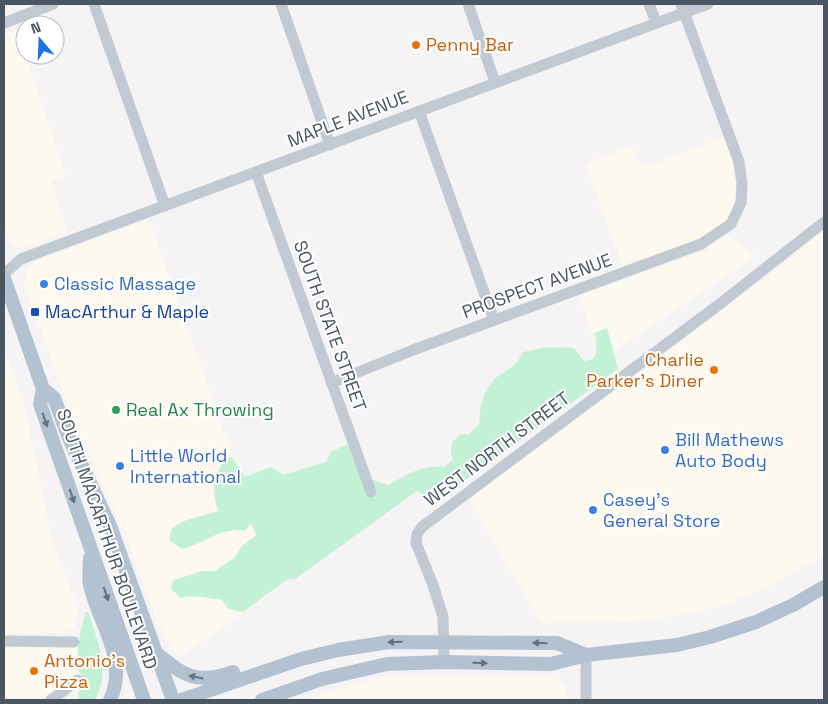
<svg xmlns="http://www.w3.org/2000/svg" width="828" height="704" font-family="'Space Grotesk',sans-serif">
  <style>
    .commercial { fill: #fdf9ef }
    .green { fill: #c3f1d5 }
    .lines { fill: none; stroke-linecap: round; stroke-linejoin: round }
    .minor { stroke: #c1cad2; stroke-width: 11 }
    .major { stroke: #b3c2d1; stroke-width: 14 }
    .oneway { fill: #64717d }
    .food-dot { fill: #e8710a; stroke: #fff; stroke-width: 2 }
    .shop-dot { fill: #3f7fe0; stroke: #fff; stroke-width: 2 }
    .transit-dot { fill: #1a4fb4; stroke: #fff; stroke-width: 2 }
    .leisure-dot { fill: #2e9e5b; stroke: #fff; stroke-width: 2 }
    .labels { text-anchor: middle; stroke-width: 4; stroke-linejoin: round; paint-order: stroke }
    .food-label { font-size: 18px; fill: #c56008; stroke: #fff; text-anchor: start }
    .street-label { font-size: 18px; fill: #4a5661; stroke: #fff }
    .shop-label { font-size: 18px; fill: #366cbe; stroke: #fff; text-anchor: start }
    .transit-label { font-size: 18px; fill: #164399; stroke: #fff; text-anchor: start }
    .leisure-label { font-size: 18px; fill: #27864d; stroke: #fff; text-anchor: start }
  </style>
  <rect width="100%" height="100%" fill="#f5f3f3"/>
  <path class="commercial" d="M17,30L66,175L51,181L67,232L22,248L10,243L4,224V35Z
    M724,138L733,163L736,192L735,203L729,218L717,229L697,240L622,265L586,164L632,146L641,168Z
    M149,219L279,588L179,657L174,651L157,621L127,539L72,416L24,283L27,271L36,261Z
    M824,230V556L764,588L721,606L696,612L630,622L542,623L469,499L663,356L785,263Z
    M727,234L755,256L601,359L579,296L707,250Z
    M4,345L26,412L52,541L78,608L75,627L63,633L4,635Z
    M77,647V673L41,700H4V648Z
    M411,676L553,677L565,688V700H306L340,688L380,679Z"/>
  <path class="green" d="M607,328L618,369L435,502L417,491L295,579H288L243,612L229,609L221,599C206,599 196,594 181,598L171,589L173,580L202,571H215L235,557L242,546L256,535L251,523L246,530C214,529 209,542 182,549L169,540L172,528L184,521L218,511C211,488 214,480 224,459L232,457L245,477L271,467L283,475L326,462L331,452L347,444L355,454L364,477L388,485C406,475 423,464 444,467L453,460L451,455L452,442L461,434H469L479,424C480,410 482,393 492,382C505,368 513,372 523,352L548,347L574,348L585,362L594,358L597,350L595,333Z
    M85,612H88C98,642 111,670 95,700H80L78,695L80,688L87,683L78,670L81,662L78,659V646Z"/>
  <g class="lines">
    <path class="minor" d="M94,4L165,206
      M281,4L330,145
      M468,4L495,82
      M649,4L656,22
      M4,23L53,4
      M419,111L494,320
      M256,172L371,492
      M4,274L21,259L708,4
      M331,383L413,350L701,244L731,224L741,203L742,183L739,162L681,4
      M4,641L74,642
      M444,662L443,617L433,585L416,543L417,534L422,527L721,303L824,222
      M51,700L78,680
      M586,700V655"/>
    <path class="major" d="M4,278L43,389L54,398L69,438L110,526L173,700
      M43,389L40,404L144,700
      M90,558C90,567 88,577 90,585C99,624 129,660 110,700
      M156,653C184,676 197,685 233,672
      M181,700L301,659L338,650L389,642L557,643L586,655
      M262,700L322,679L387,664L444,662L551,664L586,655L677,645L710,637L756,622L793,605L824,587"/>
  </g>
  <defs><path id="oneway-solid" d="M-6-.8H1V-3.2L6.5 0L1 3.2V.8H-6Z" transform="scale(1.25)"/></defs>
  <g class="oneway">
    <use href="#oneway-solid" transform="translate(45 420) rotate(71)"/>
    <use href="#oneway-solid" transform="translate(72 496) rotate(71)"/>
    <use href="#oneway-solid" transform="translate(106 594) rotate(71)"/>
    <use href="#oneway-solid" transform="translate(395 642) rotate(178)"/>
    <use href="#oneway-solid" transform="translate(540 643) rotate(-179)"/>
    <use href="#oneway-solid" transform="translate(480 663) rotate(1)"/>
    <use href="#oneway-solid" transform="translate(196 677) rotate(-169)"/>
  </g>
  <g class="food-dot">
    <circle cx="416" cy="45" r="5"/>
    <circle cx="714" cy="370" r="5"/>
    <circle cx="34" cy="671" r="5"/>
  </g>
  <g class="shop-dot">
    <circle cx="44" cy="284" r="5"/>
    <circle cx="665" cy="450" r="5"/>
    <circle cx="120" cy="466" r="5"/>
    <circle cx="593" cy="510" r="5"/>
  </g>
  <rect class="transit-dot" x="30" y="307" width="10" height="10" rx="2.5"/>
  <circle class="leisure-dot" cx="116" cy="410" r="5"/>
  <g class="labels">
    <g class="food-label">
      <text x="426" y="51">Penny Bar</text>
      <text x="704" y="366" text-anchor="end">Charlie<tspan x="704" dy="21">Parker's Diner</tspan></text>
      <text x="44" y="667">Antonio's<tspan x="44" dy="21">Pizza</tspan></text>
    </g>
    <g class="street-label">
      <text transform="translate(348 119) rotate(-21)" y="6">MAPLE AVENUE</text>
      <text transform="translate(537 286) rotate(-20)" y="6">PROSPECT AVENUE</text>
      <text transform="translate(330 326) rotate(70)" y="6">SOUTH STATE STREET</text>
      <text transform="translate(497 449) rotate(-37)" y="6">WEST NORTH STREET</text>
      <text transform="translate(107 539) rotate(71)" y="6">SOUTH MACARTHUR BOULEVARD</text>
    </g>
    <g class="shop-label">
      <text x="54" y="290">Classic Massage</text>
      <text x="675" y="446">Bill Mathews<tspan x="675" dy="21">Auto Body</tspan></text>
      <text x="130" y="462">Little World<tspan x="130" dy="21">International</tspan></text>
      <text x="603" y="506">Casey's<tspan x="603" dy="21">General Store</tspan></text>
    </g>
    <g class="transit-label">
      <text x="45" y="318">MacArthur &amp; Maple</text>
    </g>
    <g class="leisure-label">
      <text x="126" y="416">Real Ax Throwing</text>
    </g>
  </g>
  <rect width="828" height="704" fill="none" stroke="#4a5661" stroke-width="10"/>
  <g transform="translate(40 40) rotate(341)"><circle r="24" fill="#ffffff" stroke="#b7bbc0"/>
  <path d="M0-4L9 19L0 12L-9 19Z" fill="#1a73e8"/>
  <text y="-8" font-size="14" font-weight="bold" text-anchor="middle" fill="#4a5661">N</text>
  </g>
</svg>
